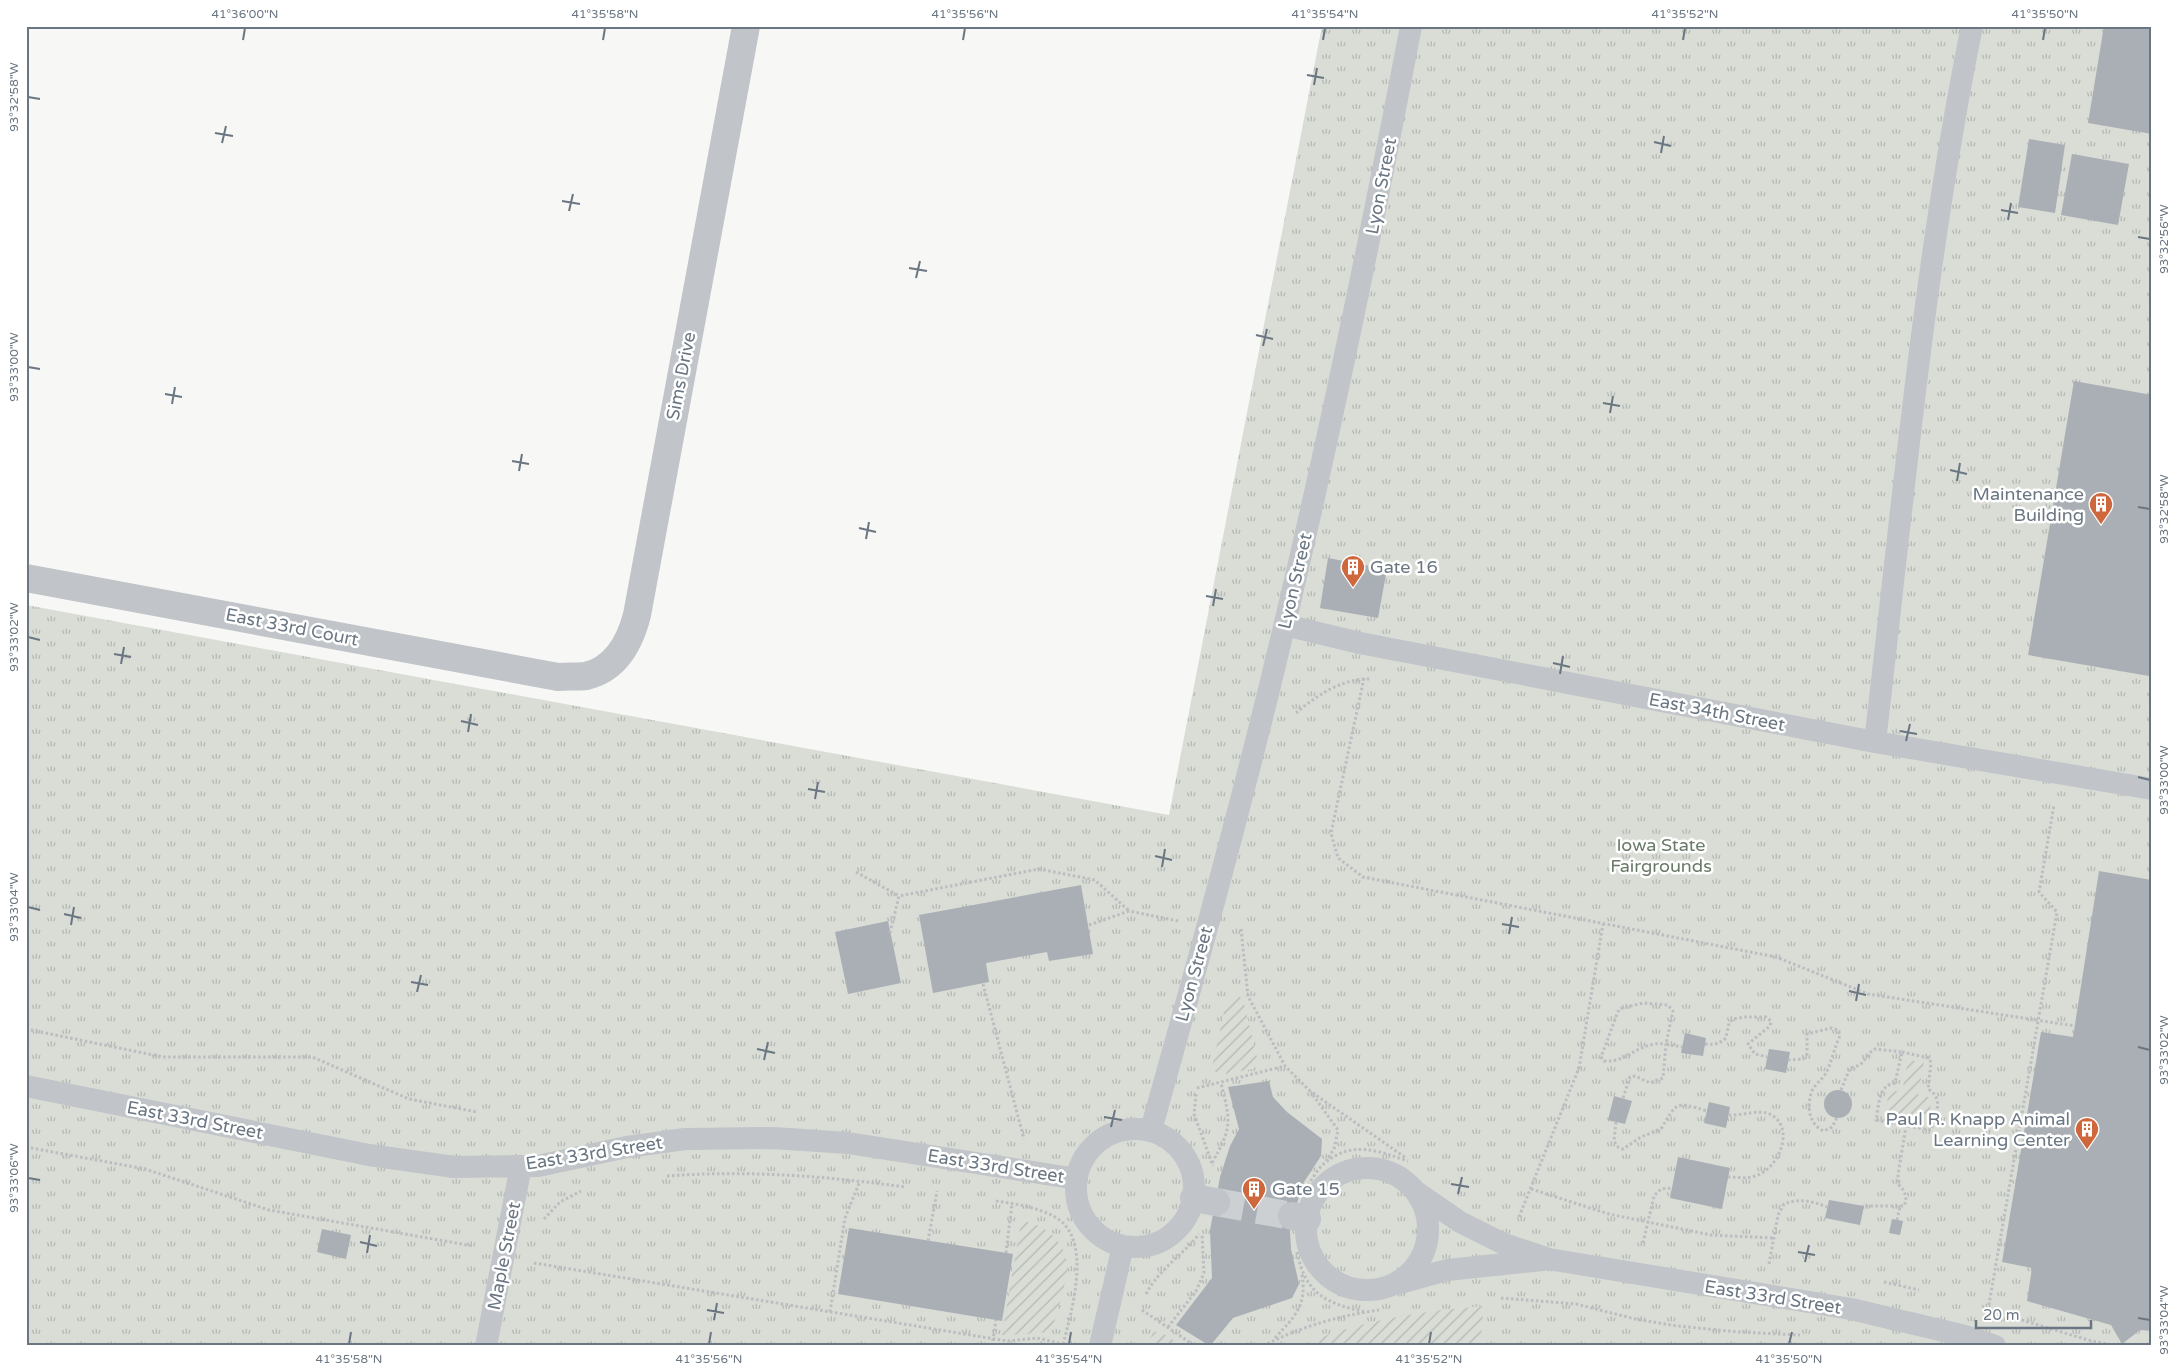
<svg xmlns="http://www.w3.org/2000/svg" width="2178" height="1372" font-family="'Varela Round',sans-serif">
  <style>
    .grass { fill: url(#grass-tufts) }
    .garden { fill: url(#garden-furrows) }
    .building { fill: #a9afb4 }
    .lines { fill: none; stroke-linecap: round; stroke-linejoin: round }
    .street-tunnel { stroke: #cdd0d2; stroke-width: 28; stroke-dasharray: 28 14; stroke-linecap: butt }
    .path { stroke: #bbbdc0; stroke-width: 3; stroke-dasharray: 2.5 2.5; stroke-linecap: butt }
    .lane { stroke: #c1c4c8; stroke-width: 22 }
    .street { stroke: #c1c4c8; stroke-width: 28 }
    .ticks { fill: none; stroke: #6a7682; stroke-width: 2 }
    .labels { text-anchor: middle; stroke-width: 5; stroke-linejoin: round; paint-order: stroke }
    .street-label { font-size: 18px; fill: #6a7682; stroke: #fff }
    .poi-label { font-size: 18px; fill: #6a7682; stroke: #fff; text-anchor: end }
    .park-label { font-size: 18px; fill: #6a7a68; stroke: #fff }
    .neatline { fill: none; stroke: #6a7682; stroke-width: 2 }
    .ticks-label { font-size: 12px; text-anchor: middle; fill: #6a7682 }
  </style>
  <defs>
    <pattern id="grass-tufts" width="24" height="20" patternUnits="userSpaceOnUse" patternTransform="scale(1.25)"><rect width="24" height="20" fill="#d9ddd6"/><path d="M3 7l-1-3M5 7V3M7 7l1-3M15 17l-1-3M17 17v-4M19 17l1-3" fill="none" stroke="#b4b8b3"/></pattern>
    <pattern id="garden-furrows" width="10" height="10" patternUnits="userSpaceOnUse" patternTransform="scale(1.25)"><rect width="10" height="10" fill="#d9ddd6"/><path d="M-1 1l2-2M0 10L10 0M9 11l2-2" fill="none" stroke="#b4b8b3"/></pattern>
  </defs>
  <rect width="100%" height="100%" fill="#f7f7f5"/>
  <path class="grass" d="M1322,26H2152V1346H26V605L1169,815Z"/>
  <path class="garden" d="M1236,995L1243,999L1258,1062L1252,1069L1218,1075L1212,1067L1226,1003L1230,998Z
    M1908,1060L1924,1062L1918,1095L1932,1098L1928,1122L1885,1115L1889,1090L1902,1092Z
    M1021,1221C1046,1223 1071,1246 1067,1274C1063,1294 1056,1314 1051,1334C1036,1330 1018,1336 1002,1335Z
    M1484,1306L1480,1346H1299C1357,1321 1421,1311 1484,1306Z
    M1153,1332H1161L1182,1346H1148Z"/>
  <path class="building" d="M2104,26L2152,27V134L2088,123Z
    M2029,139L2065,145L2055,213L2018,207Z
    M2072,154L2129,164L2118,225L2061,215Z
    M2074,381L2152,395V658L2149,676L2028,655Z
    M1328,558L1387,569L1378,618L1320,608Z
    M2099,871L2152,880V1331L2140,1330L2122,1344L2111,1325L2027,1301L2032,1268L2002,1262L2041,1032L2073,1037Z
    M1081,885L1093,954L1049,961L1047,952L986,963L989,982L933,993L919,915Z
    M888,921L901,983L848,994L835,932Z
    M1685,1033L1706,1038L1703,1056L1681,1053Z
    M1769,1049L1790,1052L1786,1073L1765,1069Z
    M1269,1081L1273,1097L1287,1112L1322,1139L1321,1156L1304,1182L1293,1215L1290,1231L1291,1249L1299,1284L1292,1298L1233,1318L1210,1346L1176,1325L1212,1278L1210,1230L1220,1177L1230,1146L1239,1129L1228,1087Z
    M1824 1104a14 14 0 1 1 28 0a14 14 0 1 1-28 0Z
    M1614,1096L1632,1101L1625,1124L1608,1120Z
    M1709,1102L1730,1107L1726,1128L1704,1123Z
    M1678,1157L1730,1168L1722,1209L1670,1198Z
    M1829,1200L1864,1206L1860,1225L1825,1218Z
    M1892,1219L1903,1221L1900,1235L1889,1233Z
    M849,1228L1013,1254L1002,1321L838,1294Z
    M322,1229L351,1235L346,1259L317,1252Z"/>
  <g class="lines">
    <path class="street-tunnel" d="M1216,1202L1292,1216"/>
    <path class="path" d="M1364,678L1331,833L1338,858L1363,877L1776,957L1868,994L2075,1026
      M1296,713C1317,695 1343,678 1371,679
      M856,872L899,896
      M1089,925L1129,911L1178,921
      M1241,929L1248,996L1285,1066L1310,1091L1406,1158
      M890,933L899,896L1039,869L1095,880L1129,911
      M983,984L1024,1139
      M26,1029L163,1057H312L409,1099L477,1112
      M1705,1044C1714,1045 1719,1044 1726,1038L1729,1023L1733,1019L1745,1017H1766L1771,1021L1770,1026L1748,1044L1755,1054L1767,1057
      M1902,1052L1929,1058L1931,1063L1928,1089C1945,1099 1935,1114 1931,1130L1906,1126
      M1788,1060L1803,1059L1807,1054V1034L1831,1028L1838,1030L1840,1036C1834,1048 1832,1061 1826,1073C1822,1080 1815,1084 1812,1091C1806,1106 1809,1125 1824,1131L1832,1127L1837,1118
      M1197,1088L1285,1066
      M1841,1090L1850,1068C1867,1065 1862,1057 1875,1049L1902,1052L1895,1083C1878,1085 1879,1106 1876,1120L1906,1126L1898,1175V1184C1905,1191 1908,1197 1904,1206H1864
      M1196,1094L1194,1114L1213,1166
      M1313,1095L1338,1130L1334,1149L1326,1161
      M1623,1098L1630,1077L1635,1076L1650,1083L1663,1078L1666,1044C1637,1041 1629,1063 1604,1061L1601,1057L1619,1009L1643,1003L1668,1005L1673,1011L1666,1044L1682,1047
      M1616,1122L1614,1141L1618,1147L1623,1149L1641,1137L1661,1129C1677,1102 1675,1101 1707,1111
      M26,1147L145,1169L269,1210L473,1246
      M1212,1163C1232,1127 1231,1123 1221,1083
      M667,1176C747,1170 826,1176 905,1187
      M1728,1177C1737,1177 1747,1179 1755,1176C1779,1170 1798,1124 1767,1113C1757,1110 1740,1116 1728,1115
      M1308,1185C1313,1178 1318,1168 1325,1163C1352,1140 1378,1151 1408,1161
      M1531,1189L1609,1214L1711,1235L1774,1238
      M996,1201C1016,1204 1037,1207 1055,1217C1094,1239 1071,1312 1063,1345
      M1519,1217L1579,1068L1603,924
      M544,1219L560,1202L581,1191
      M1897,1220L1900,1206
      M928,1241L937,1191
      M1643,1243L1654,1196L1661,1189L1672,1188
      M1297,1252C1306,1295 1326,1303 1365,1312
      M1006,1253L1012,1204
      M534,1263L1007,1341L1037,1338L1063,1344
      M1769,1264L1778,1215L1784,1204C1800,1198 1811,1201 1827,1207
      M1884,1282L1919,1290
      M1146,1294C1159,1269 1182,1256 1199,1234
      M1501,1298L1576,1304L1635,1319L1677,1326L1739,1332L1800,1335
      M1142,1310L1195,1346
      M1988,1310L2057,912L2039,892L2054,805
      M830,1312L845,1218L860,1181
      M2012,1317L2088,1340L2117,1346
      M1168,1327L1196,1291L1204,1273L1202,1234
      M1275,1338C1295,1316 1307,1306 1302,1274
      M992,1346L996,1320
      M1263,1346C1300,1327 1337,1316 1379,1310"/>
    <path class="lane" d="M1285,625L1360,643L1875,742L2152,789
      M1875,742C1903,503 1924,262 1972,26
      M26,1086L369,1155L454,1167L538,1166L627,1147L685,1139L773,1138L848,1143L1077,1179
      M1076 1188a59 59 0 1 1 118 0a59 59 0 1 1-118 0Z
      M1151,1130C1198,962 1245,793 1285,623C1332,425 1373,226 1411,26
      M1306 1229a61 61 0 1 1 122 0a61 61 0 1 1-122 0Z
      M1415,1191L1460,1222L1504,1244L1549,1259L1851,1309L1965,1336L1995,1346
      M1397,1284L1447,1270L1543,1260
      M486,1346L521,1166
      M1100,1346L1123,1246"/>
    <path class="street" d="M26,578L558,677C567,676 577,677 586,676C616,669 630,642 637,615L746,26
      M1194,1198L1216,1202
      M1292,1216L1307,1219"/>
  </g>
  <path class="ticks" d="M243,40L245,28M603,40L605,28M963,40L965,28M1323,40L1325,28M1683,40L1685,28M2043,40L2045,28M1307,75L1324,78M1314,85L1317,68M28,97L40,99M215,133L233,136M1654,142L1671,146M222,143L226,126M1661,153L1664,136M562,201L580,204M2001,210L2018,213M569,211L573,194M2008,220L2011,203M2138,237L2150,239M909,268L927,271M916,278L920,261M1256,335L1273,339M1263,346L1267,329M28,367L40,369M165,394L182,397M1603,403L1620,406M172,404L175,387M1610,413L1613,396M512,461L529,464M1950,470L1967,474M519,471L522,454M1957,481L1960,463M2138,507L2150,509M859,528L876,532M866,539L869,522M1206,596L1223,599M1213,606L1216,589M28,637L40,640M114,654L131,657M1553,663L1570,667M121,664L124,647M1560,674L1563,656M461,721L478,725M1900,731L1917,734M468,732L471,714M1906,741L1910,724M2138,777L2150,780M808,789L825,792M815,799L818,782M1155,856L1172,860M1162,867L1165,849M28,907L40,910M64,914L81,918M1502,924L1519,927M71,925L74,907M1509,934L1512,917M411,982L428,985M1849,991L1866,995M417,992L421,975M1856,1001L1859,984M2138,1047L2150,1050M757,1049L775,1053M764,1060L768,1042M1104,1117L1122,1120M1111,1127L1115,1110M28,1178L40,1180M1451,1184L1469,1187M1458,1194L1462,1177M360,1242L377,1246M1798,1252L1815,1255M367,1253L370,1235M1805,1262L1809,1245M707,1310L724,1313M2138,1318L2150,1320M714,1320L717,1303M349,1344L351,1332M709,1344L711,1332M1069,1344L1071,1332M1429,1344L1431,1332M1789,1344L1792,1332"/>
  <defs>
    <g id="building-pin" transform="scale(1.25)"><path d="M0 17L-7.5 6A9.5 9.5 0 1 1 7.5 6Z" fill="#cf673d" stroke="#fff"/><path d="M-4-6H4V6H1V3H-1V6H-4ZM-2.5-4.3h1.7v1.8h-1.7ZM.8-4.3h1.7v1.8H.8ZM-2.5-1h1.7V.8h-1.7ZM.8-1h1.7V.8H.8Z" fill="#fff"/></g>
  </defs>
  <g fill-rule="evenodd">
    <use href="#building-pin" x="2101" y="504"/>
    <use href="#building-pin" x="1353" y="567"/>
    <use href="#building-pin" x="2087" y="1129"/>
    <use href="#building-pin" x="1254" y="1189"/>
  </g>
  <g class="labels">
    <g class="street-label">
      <text transform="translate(1381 186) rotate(-79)" y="6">Lyon Street</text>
      <text transform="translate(681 376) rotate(-79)" y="6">Sims Drive</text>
      <text transform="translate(1295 581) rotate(-77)" y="6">Lyon Street</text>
      <text transform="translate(292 627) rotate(11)" y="6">East 33rd Court</text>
      <text transform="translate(1717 712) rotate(11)" y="6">East 34th Street</text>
      <text transform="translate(1194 974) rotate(-75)" y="6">Lyon Street</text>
      <text transform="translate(195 1120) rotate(11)" y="6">East 33rd Street</text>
      <text transform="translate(594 1153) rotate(-9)" y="6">East 33rd Street</text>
      <text transform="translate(996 1166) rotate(9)" y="6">East 33rd Street</text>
      <text transform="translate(504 1256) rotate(-79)" y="6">Maple Street</text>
      <text transform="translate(1773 1297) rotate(9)" y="6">East 33rd Street</text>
    </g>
    <g class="poi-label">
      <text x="2084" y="500">Maintenance<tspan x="2084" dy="21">Building</tspan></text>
      <text x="1370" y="573" text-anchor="start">Gate 16</text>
      <text x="2070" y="1125">Paul R. Knapp Animal<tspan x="2070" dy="21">Learning Center</tspan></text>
      <text x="1272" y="1195" text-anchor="start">Gate 15</text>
    </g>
    <g class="park-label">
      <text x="1661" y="851">Iowa State<tspan x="1661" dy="21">Fairgrounds</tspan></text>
    </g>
  </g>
  <rect width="2178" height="1372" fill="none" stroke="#ffffff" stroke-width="55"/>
  <path d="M1976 1320v8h115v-8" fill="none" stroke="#6a7682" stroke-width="2.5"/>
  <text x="1983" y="1320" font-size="15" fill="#6a7682" stroke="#ffffff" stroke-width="4" paint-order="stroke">20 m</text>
  <rect x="28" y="28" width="2122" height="1316" class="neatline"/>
  <g class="ticks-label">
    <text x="245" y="18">41°36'00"N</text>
    <text x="605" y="18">41°35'58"N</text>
    <text x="965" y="18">41°35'56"N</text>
    <text x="1325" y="18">41°35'54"N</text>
    <text x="1685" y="18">41°35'52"N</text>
    <text x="2045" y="18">41°35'50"N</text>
    <text transform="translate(14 97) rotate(-90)" y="4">93°32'58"W</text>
    <text transform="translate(2164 239) rotate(-90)" y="4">93°32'56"W</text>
    <text transform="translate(14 367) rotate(-90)" y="4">93°33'00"W</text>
    <text transform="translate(2164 509) rotate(-90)" y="4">93°32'58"W</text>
    <text transform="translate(14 637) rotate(-90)" y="4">93°33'02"W</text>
    <text transform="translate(2164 780) rotate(-90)" y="4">93°33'00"W</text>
    <text transform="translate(14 907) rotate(-90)" y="4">93°33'04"W</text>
    <text transform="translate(2164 1050) rotate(-90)" y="4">93°33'02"W</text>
    <text transform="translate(14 1178) rotate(-90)" y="4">93°33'06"W</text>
    <text transform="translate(2164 1320) rotate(-90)" y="4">93°33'04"W</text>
    <text x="349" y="1363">41°35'58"N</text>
    <text x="709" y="1363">41°35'56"N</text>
    <text x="1069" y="1363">41°35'54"N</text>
    <text x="1429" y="1363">41°35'52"N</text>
    <text x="1789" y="1363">41°35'50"N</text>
  </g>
</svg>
